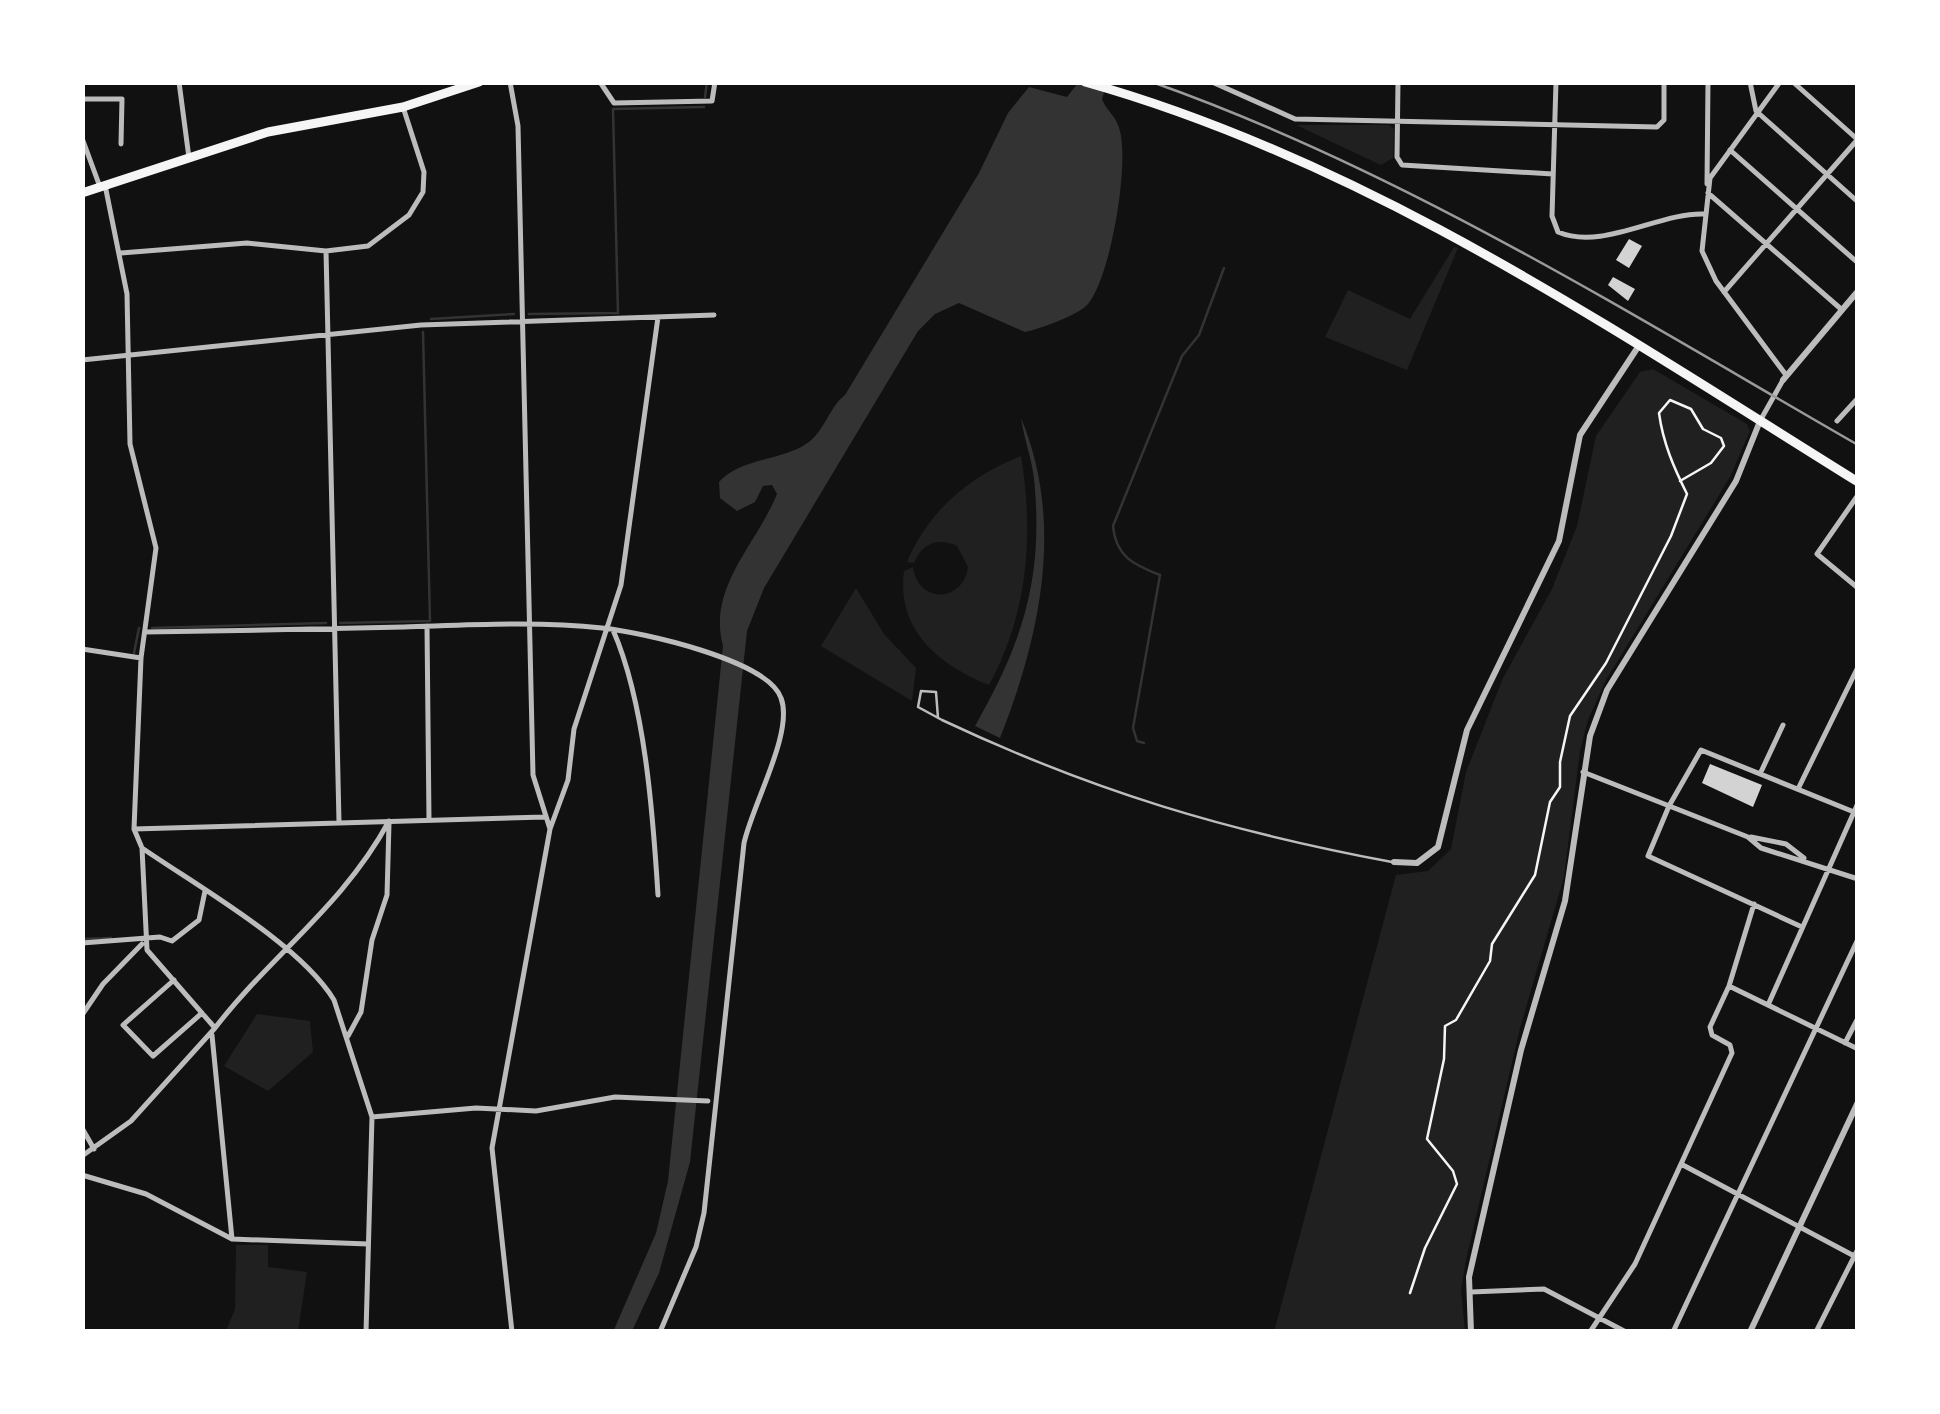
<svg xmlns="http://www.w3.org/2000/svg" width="1940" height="1414" font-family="Arial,sans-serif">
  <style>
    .green { fill: #202020 }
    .water { fill: #333 }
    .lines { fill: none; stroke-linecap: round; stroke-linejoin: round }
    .stream { stroke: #333; stroke-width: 2.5 }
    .building { fill: #d3d3d3 }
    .path { stroke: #f5f5f5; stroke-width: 2.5 }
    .service { stroke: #bcbcbc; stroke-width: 2.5 }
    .minor { stroke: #bcbcbc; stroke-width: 5 }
    .tertiary { stroke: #bcbcbc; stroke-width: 6 }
    .trunk { stroke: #f5f5f5; stroke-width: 9 }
    .rail { stroke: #9a9a9a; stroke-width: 2.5 }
  </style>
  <rect width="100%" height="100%" fill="#111"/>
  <path class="green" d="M1296,125H1389L1394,129L1393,158L1381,165Z
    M1454,247L1458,248L1407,370L1325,337L1348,290L1410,319Z
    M1653,369L1747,424L1750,431L1730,477L1606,680L1588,720L1580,751L1564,877L1520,1028L1466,1260L1461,1290L1465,1331L1274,1332L1396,875L1428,871L1451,849L1466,772L1503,678L1552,589L1577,526L1596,436L1640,372Z
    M1021,456C1034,536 1028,613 989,685C939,665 896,630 904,571L913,567C918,604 963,603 968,567L957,546C938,537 922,543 914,563L907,562L910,555C933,507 972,475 1021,456Z
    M856,588L884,634L916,668L912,701L821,646Z
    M257,1014L310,1021L313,1052L268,1091L224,1066Z
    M236,1245H268V1267L307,1272L298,1331H226L235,1309Z"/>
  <path class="water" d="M1078,83H1107L1102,99C1107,112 1116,115 1120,131C1129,166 1111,276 1088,304C1079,315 1039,329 1025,332L959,303L935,314L918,331L764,588L747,631L690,1162L659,1273L632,1331L613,1332L656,1233L668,1181L723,646C707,587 757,544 777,494L772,485L763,486L755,502L737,511L720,498L719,482C740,458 780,461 806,444C824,433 829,407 845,395L979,173L1008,113L1029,87L1067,97Z
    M1021,418C1065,523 1040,637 1000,738L975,726C1023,642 1044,577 1034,479C1032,459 1024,439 1021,418Z"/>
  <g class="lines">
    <path class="stream" d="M705,97L707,82
      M529,314L618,313L613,109L704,107
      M431,319L514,314
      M340,623L430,621L423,332
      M152,628L326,623
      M134,653L139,628
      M1144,743L1137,741L1133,728L1160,575C1134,565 1116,557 1113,526L1182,356L1199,335L1224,268
      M82,939L111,938"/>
  </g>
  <path class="building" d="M1629,239L1642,246L1629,268L1616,260Z
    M1613,277L1635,289L1628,301L1608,285Z
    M1710,764L1762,785L1753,807L1702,783Z"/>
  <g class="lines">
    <path class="path" d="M1410,1293L1425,1248L1457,1184L1453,1171L1427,1139L1444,1059L1445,1026L1456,1020L1490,961L1492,944L1535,875L1550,802L1560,787V762L1570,716L1606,663L1671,536L1687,494C1674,468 1663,443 1659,413L1670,400L1691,409L1703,429L1721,438L1724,446L1711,463L1680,481"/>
    <path class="service" d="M938,718L936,692L921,691L918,707L942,720C1095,792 1227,831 1392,862"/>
    <path class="minor" d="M179,82L189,158
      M510,82L518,126L533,775L550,829L492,1148L512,1332
      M600,82L614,103L712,101L715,82
      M1212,82L1295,119L1657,127L1664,120V82
      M1398,82L1397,157L1402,165L1553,174
      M1556,82L1552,216L1558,232C1603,251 1659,212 1705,214
      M1750,82L1756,111L1858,202
      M1780,82L1710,178L1702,251L1716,281L1786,375
      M1793,82L1857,139
      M82,99H122L121,144
      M82,138L100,187
      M1730,150L1858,263
      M1707,184L1708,82
      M105,185L127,294L130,444L156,548L141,658L134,829L142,848C197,886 300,944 334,1000L372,1117L366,1332
      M1708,193L1841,309
      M326,251L339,822
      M121,253L247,243L326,251L368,246L409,215L423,192L424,172L403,107
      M1724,292L1858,139
      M82,360L421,325L714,315
      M1760,421L1783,380
      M1837,421L1858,398
      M1858,495L1817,554L1858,588
      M427,626L429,820
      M613,630C645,703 653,815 658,895
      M145,632C231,631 318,629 404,627C470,625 537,621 602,628C641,632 768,660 781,698C794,732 753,803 744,843L704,1213L696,1247L660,1332
      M82,649L141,658
      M1583,772L1748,837L1761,848L1858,879
      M1760,774L1783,725
      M1798,789L1858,667
      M134,829L545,817
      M550,829L568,780L574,729L621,585L658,317
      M1751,837L1786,844L1804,858
      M1802,927L1648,856L1669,806L1701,750L1854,812
      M82,943L160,937L172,941L199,920L205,891
      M174,980L123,1025L153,1056L202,1013
      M1729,986L1858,1049
      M1768,1005L1858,803
      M82,1015L103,984L142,944
      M215,1028C272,954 343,906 389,821
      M212,1035L232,1239
      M348,1036L361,1012L372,940L387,895L389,824
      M1845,1043L1858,1018
      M372,1117L476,1108L536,1111L615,1097L708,1101
      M82,1128L94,1149
      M82,1156L131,1121L215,1028L147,950L142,848
      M1681,1164L1858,1258
      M82,1175L146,1194L232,1239L368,1244
      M1471,1292L1544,1289L1626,1332
      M1590,1332L1635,1264L1732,1053L1730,1045L1712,1035L1710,1027L1729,986L1754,904
      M1673,1332L1858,939
      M1816,1332L1858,1249"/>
    <path class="tertiary" d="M1783,380L1858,291
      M1394,862L1417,863L1438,847L1467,730L1559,541L1580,435L1638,347
      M1471,1332L1469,1277L1521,1050L1565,901L1590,736L1607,690L1736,481L1760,421
      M1750,1332L1858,1102"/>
    <path class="trunk" d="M1085,82C1366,161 1612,329 1858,482
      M82,193L268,132L403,107L479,82"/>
    <path class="rail" d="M1152,82C1401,170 1630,314 1858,445"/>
  </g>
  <rect width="1940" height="1414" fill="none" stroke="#ffffff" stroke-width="170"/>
</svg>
